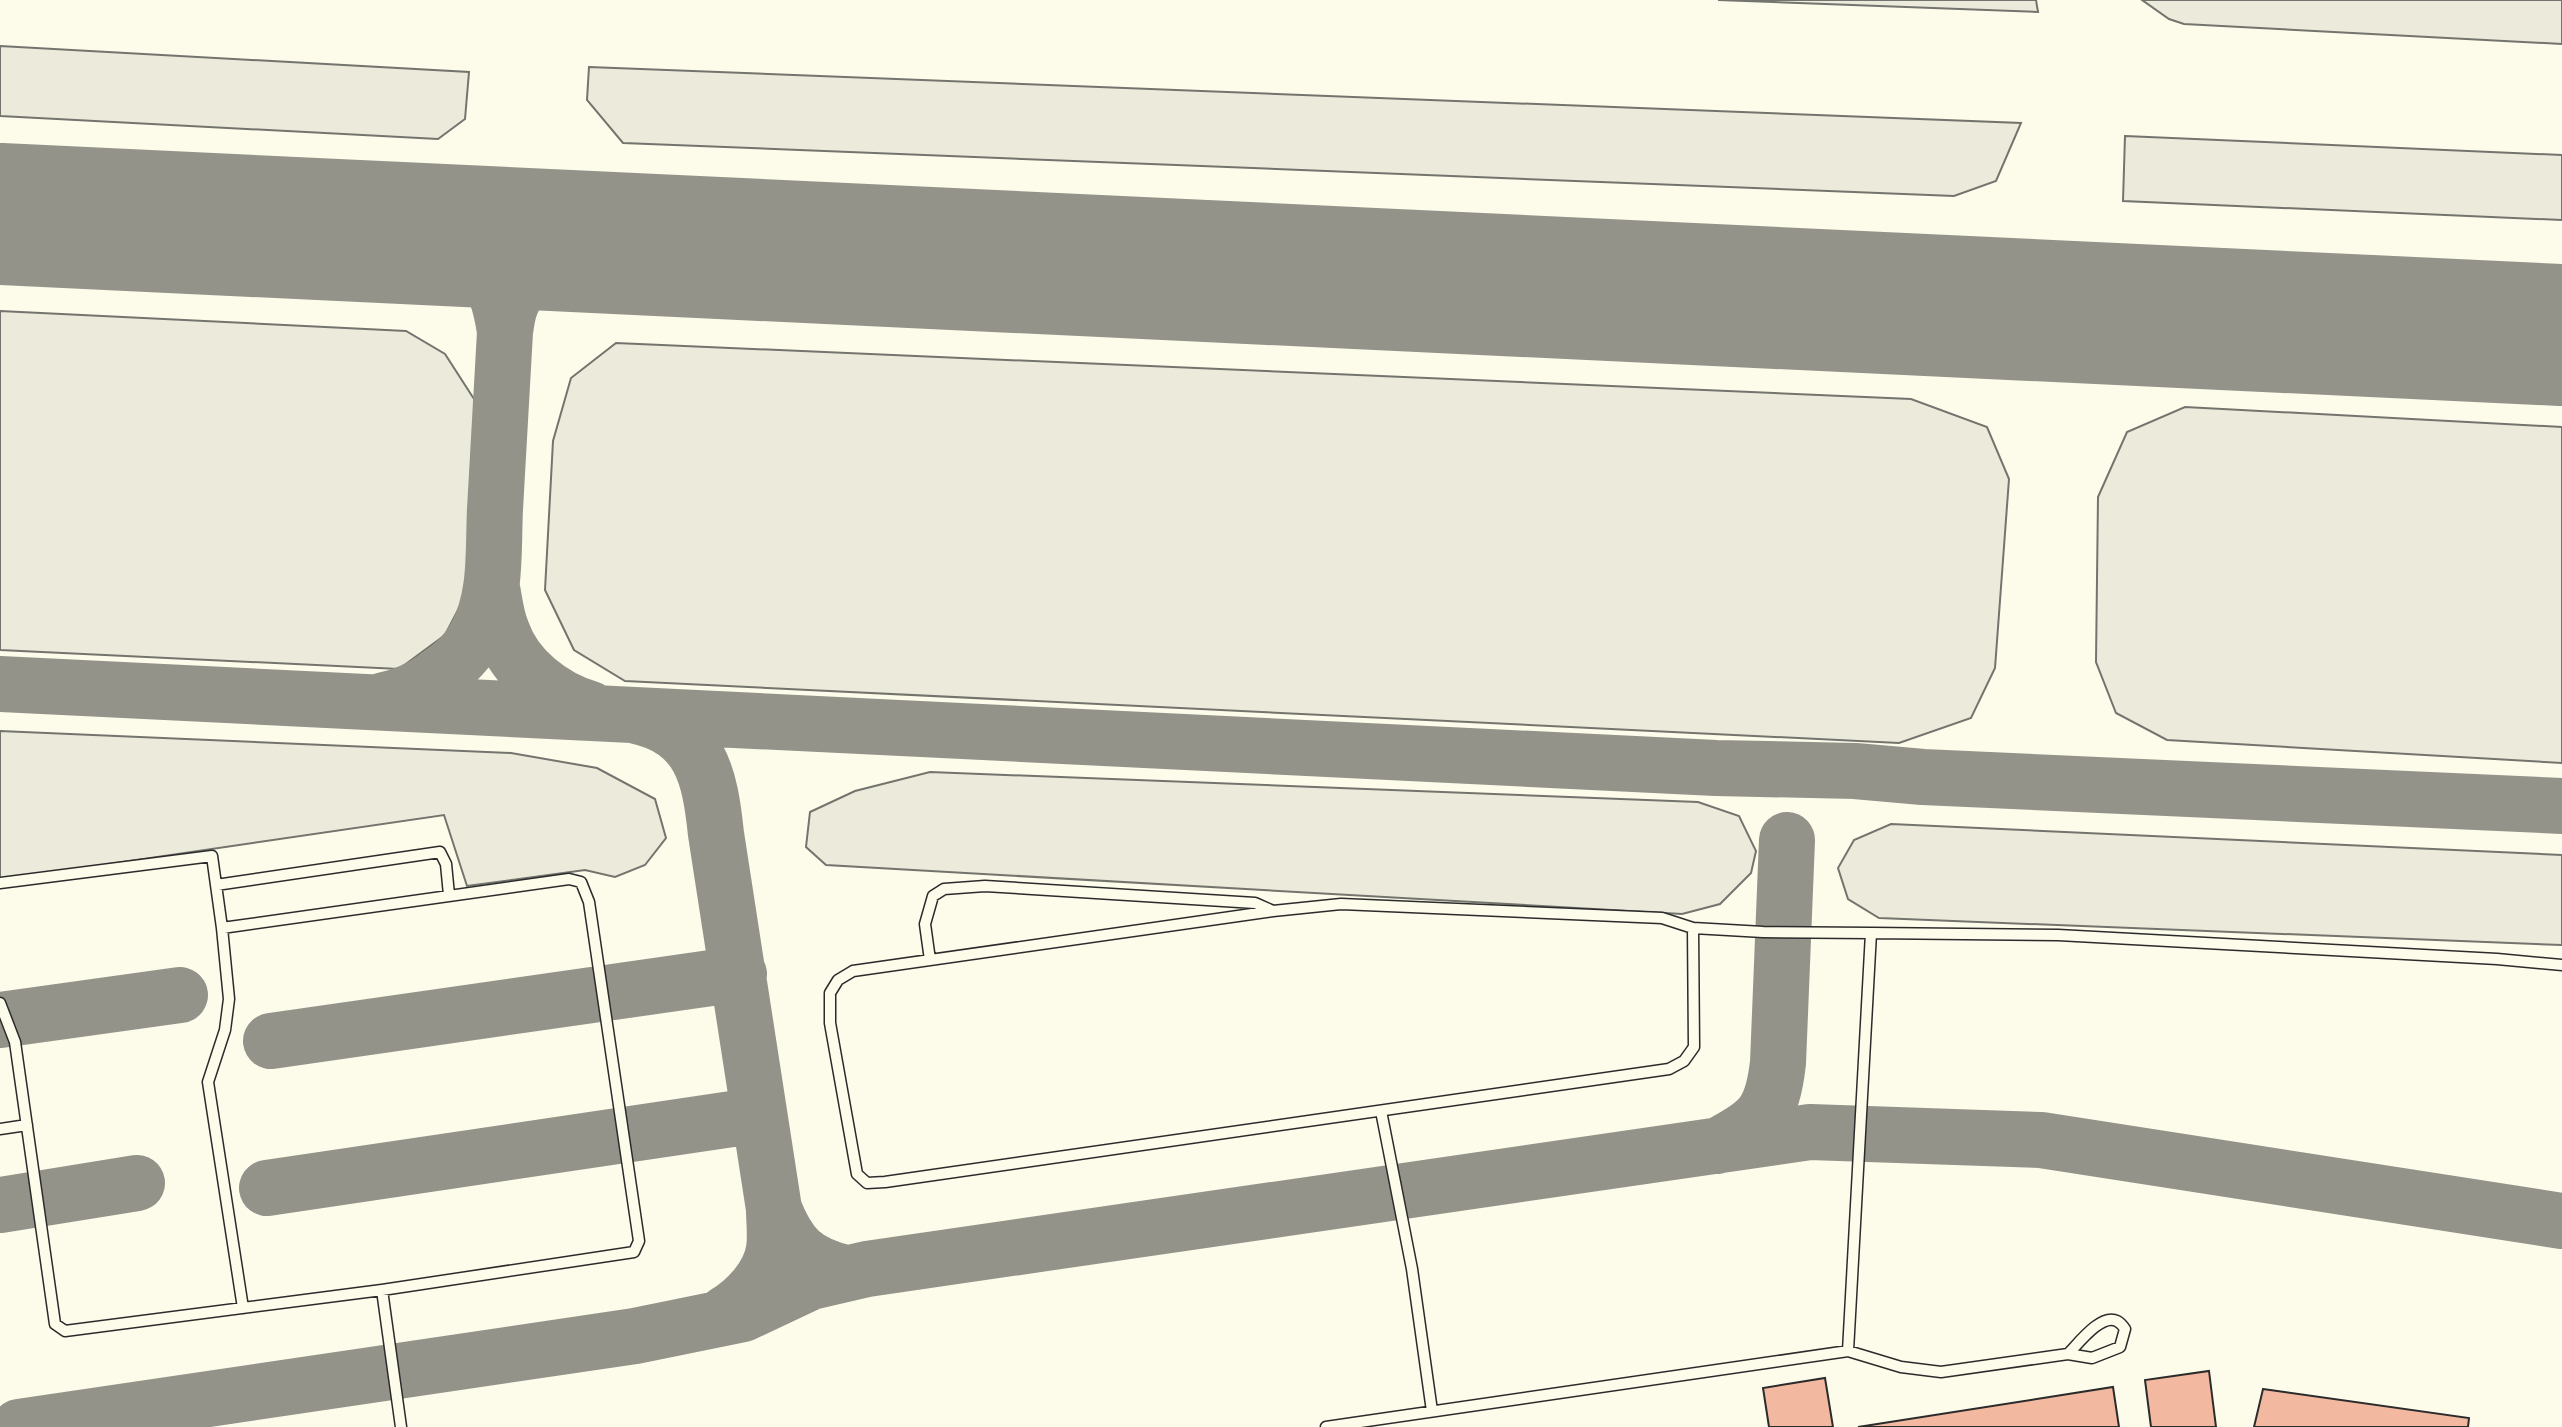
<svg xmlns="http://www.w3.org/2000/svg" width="2562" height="1427" font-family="Literata,serif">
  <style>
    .green { fill: #ecebdb; stroke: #74746e; stroke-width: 2 }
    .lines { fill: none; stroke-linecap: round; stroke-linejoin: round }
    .taxiway { stroke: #94938a; stroke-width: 56 }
    .runway { stroke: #94938a; stroke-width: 142 }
    .building { fill: #f2b8a0; stroke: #2b2b2b; stroke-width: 2 }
    .lane-casing { stroke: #2b2b2b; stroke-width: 13 }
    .lane { stroke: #fdfbea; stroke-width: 10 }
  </style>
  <rect width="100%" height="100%" fill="#fdfbea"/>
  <path class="green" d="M1718,0H2036L2038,12Z
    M2142,0H2562V44L2184,24L2169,19Z
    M0,46L469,72L465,119L438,139L0,116Z
    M589,67L2021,123L1996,181L1954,196L623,143L587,100Z
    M2125,136L2562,155V220L2123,201Z
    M0,311L406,331L445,354L474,399L473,581L445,635L399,669L0,650Z
    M616,343L1911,399L1987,427L2009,479L1995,668L1971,718L1899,743L625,681L574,650L545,590L553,441L571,378Z
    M2185,407L2562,427V763L2167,740L2116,713L2096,662L2098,497L2127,432Z
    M0,731L511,753L597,768L655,799L666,838L645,865L615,877L585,870L467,886L444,815L0,880Z
    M930,772L1698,802L1739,816L1756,851L1751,873L1720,904L1682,914L826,865L806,847L810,812L855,791Z
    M1891,824L2562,855V945L1879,918L1848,899L1838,868L1854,840Z"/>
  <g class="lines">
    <path class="taxiway" d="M505,332C506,325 507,317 509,310C517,282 550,257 577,247C587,244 599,243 610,242
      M492,588C495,603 496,617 502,631C515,669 552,698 590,709
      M0,684L1716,768L1855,771L1923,777L2562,806
      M384,700C418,694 461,666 477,634C497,595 493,551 495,509C498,450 502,391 505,332C496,267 474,250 413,232
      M636,716C701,730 710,776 716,834L774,1209
      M0,1020L180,995
      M271,1041L739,974
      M1717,1146C1761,1123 1772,1114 1778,1063L1787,840
      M267,1188L759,1115
      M0,1205L137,1183
      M725,1314C748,1300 770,1276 774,1249C776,1236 774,1222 774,1209C789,1247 804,1263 846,1273
      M19,1427L635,1336L743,1314L811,1282L867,1269L1810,1132L2041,1140L2562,1221"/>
    <path class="runway" d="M0,214L2562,335"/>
  </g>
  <path class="building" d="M2209,1371L2216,1427H2151L2145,1380Z
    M1825,1378L1833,1427H1769L1763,1388Z
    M2113,1387L2119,1427H1858Z
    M2263,1389L2469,1418L2468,1427H2254Z"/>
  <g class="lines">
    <g class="lane-casing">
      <path id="lane" d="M0,883L212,856L222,928L569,879L581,882L589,902L639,1241L634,1252L382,1290L65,1331L55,1324L15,1042L0,1003
        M216,885L440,852L446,864L449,895
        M1273,911L853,971L838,980L830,993V1023L857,1174L867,1183L885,1182L1669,1069L1684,1061L1694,1047L1693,928
        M222,928L229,999L225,1030L208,1082L243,1308
        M930,960L925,924L933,896L944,889L985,886L1255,903L1273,911L1341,904L1662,918L1693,928L1763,932L1871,933
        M1381,1111L1412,1269L1432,1411
        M0,1129L27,1125
        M382,1290L401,1427
        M1848,1351L1871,933L2058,935L2497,959L2562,965
        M1326,1427L1848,1351L1901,1367L1941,1372L2068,1354L2092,1358L2120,1347L2125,1329C2123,1326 2121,1323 2117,1321C2101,1313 2078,1344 2068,1354"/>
    </g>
    <use href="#lane" class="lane"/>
  </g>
</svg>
